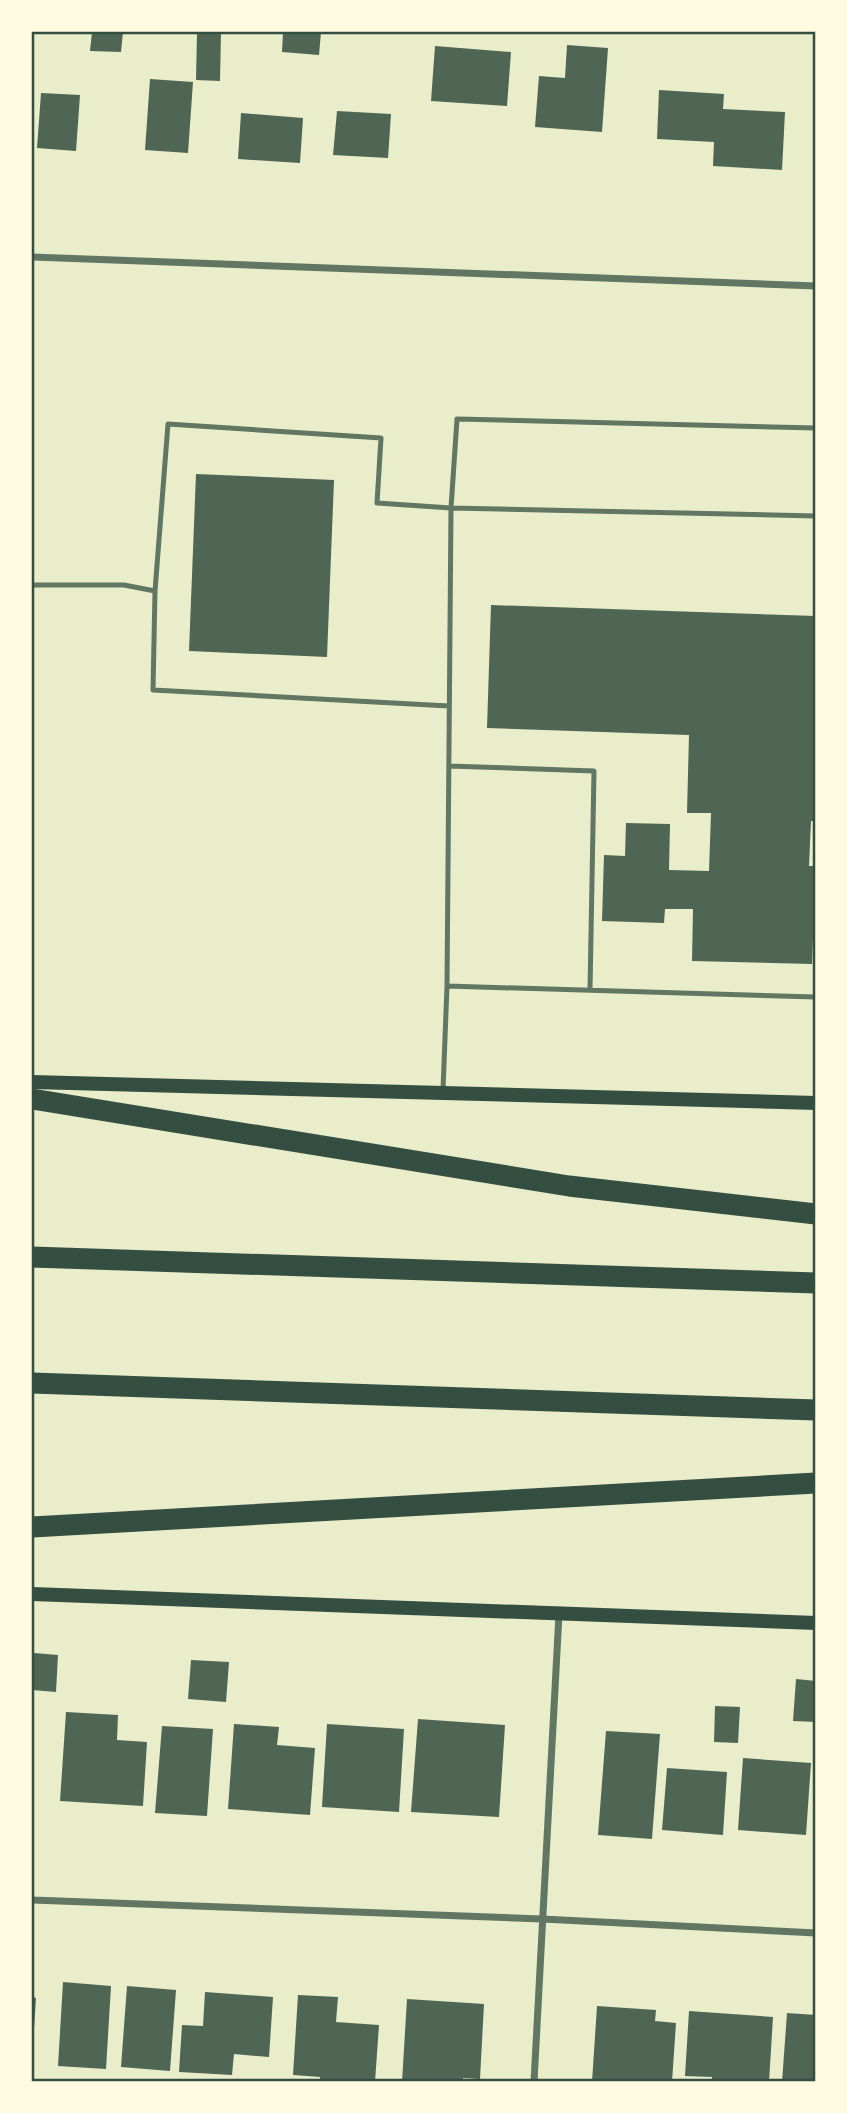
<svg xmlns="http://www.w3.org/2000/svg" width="847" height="2113" font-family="Raleway,sans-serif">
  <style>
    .building { fill: #4f6655 }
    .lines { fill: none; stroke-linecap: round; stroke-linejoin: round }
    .service { stroke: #617663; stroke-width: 5 }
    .minor { stroke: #617663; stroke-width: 7 }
    .secondary { stroke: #344e41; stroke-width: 14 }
    .motorway { stroke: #344e41; stroke-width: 21 }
    .neatline { fill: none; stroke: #344e41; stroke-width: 2.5 }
  </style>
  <rect width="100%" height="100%" fill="#e9edc9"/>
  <path class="building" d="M92,32H123L121,52L90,51Z
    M197,32H221L220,81L196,80Z
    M283,32H321L319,55L282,52Z
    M567,45L608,48L602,132L535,127L539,76L565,78Z
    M435,46L511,52L507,106L431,101Z
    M150,79L193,82L188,153L145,150Z
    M659,90L724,94L723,109L785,112L782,170L713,166L714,142L657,139Z
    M41,93L80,95L76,151L37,148Z
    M337,111L391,114L388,158L333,155Z
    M241,113L303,118L300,163L238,159Z
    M196,474L334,480L327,657L189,651Z
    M491,605L816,616V821H811L809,866H816V911H814L812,964L692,961L693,909H665L664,923L602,921L604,855L625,856L626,823L670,824L669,870L709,871L711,813H687L689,735L487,728Z
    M34,1653L58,1655L56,1692L32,1690Z
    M191,1660L229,1662L226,1702L188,1699Z
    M796,1679L816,1681V1722L793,1721Z
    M715,1706L740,1707L738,1743L714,1742Z
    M66,1712L118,1715L117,1740L147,1742L143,1806L60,1801Z
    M418,1719L505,1725L499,1817L411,1812Z
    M234,1724L279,1727L277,1745L315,1748L310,1815L228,1809Z
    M327,1724L404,1729L399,1812L322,1807Z
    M162,1726L213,1729L207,1816L155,1813Z
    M606,1731L660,1734L652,1839L598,1835Z
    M743,1758L811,1763L806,1835L738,1830Z
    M667,1768L727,1772L723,1835L662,1830Z
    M63,1982L111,1986L106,2069L58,2066Z
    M127,1986L176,1990L170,2071L121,2067Z
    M205,1992L273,1997L269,2057L234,2054L232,2075L179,2072L182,2025L203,2026Z
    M298,1995L338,1997L336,2022L379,2025L375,2082H320V2077L293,2075Z
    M32,1997L36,1998L34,2029H32Z
    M407,1999L484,2004L480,2079L463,2078V2082H402Z
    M597,2006L656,2010L655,2021L676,2023L672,2082H592Z
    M689,2011L773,2017L769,2082H712V2077L685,2076Z
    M787,2013L816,2015V2082H782Z"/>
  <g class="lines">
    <path class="service" d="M32,585H124L155,591L168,424L381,438L377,503L451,508L816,516
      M155,591L153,690L449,706
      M449,766L594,771L590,990
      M447,986L451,508L457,419L816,428
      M443,1090L447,986L816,997"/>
    <path class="minor" d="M32,257L816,286
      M32,1900L542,1919L816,1933
      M534,2082L559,1614"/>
    <path class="secondary" d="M32,1082L816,1103
      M32,1594L816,1623"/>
    <path class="motorway" d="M32,1099L569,1186L816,1214
      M32,1257L816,1283
      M32,1383L816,1410
      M32,1527L816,1483"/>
  </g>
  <rect width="847" height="2113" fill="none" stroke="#fefae0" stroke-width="66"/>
  <rect x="33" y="33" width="781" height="2047" class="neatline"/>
</svg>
